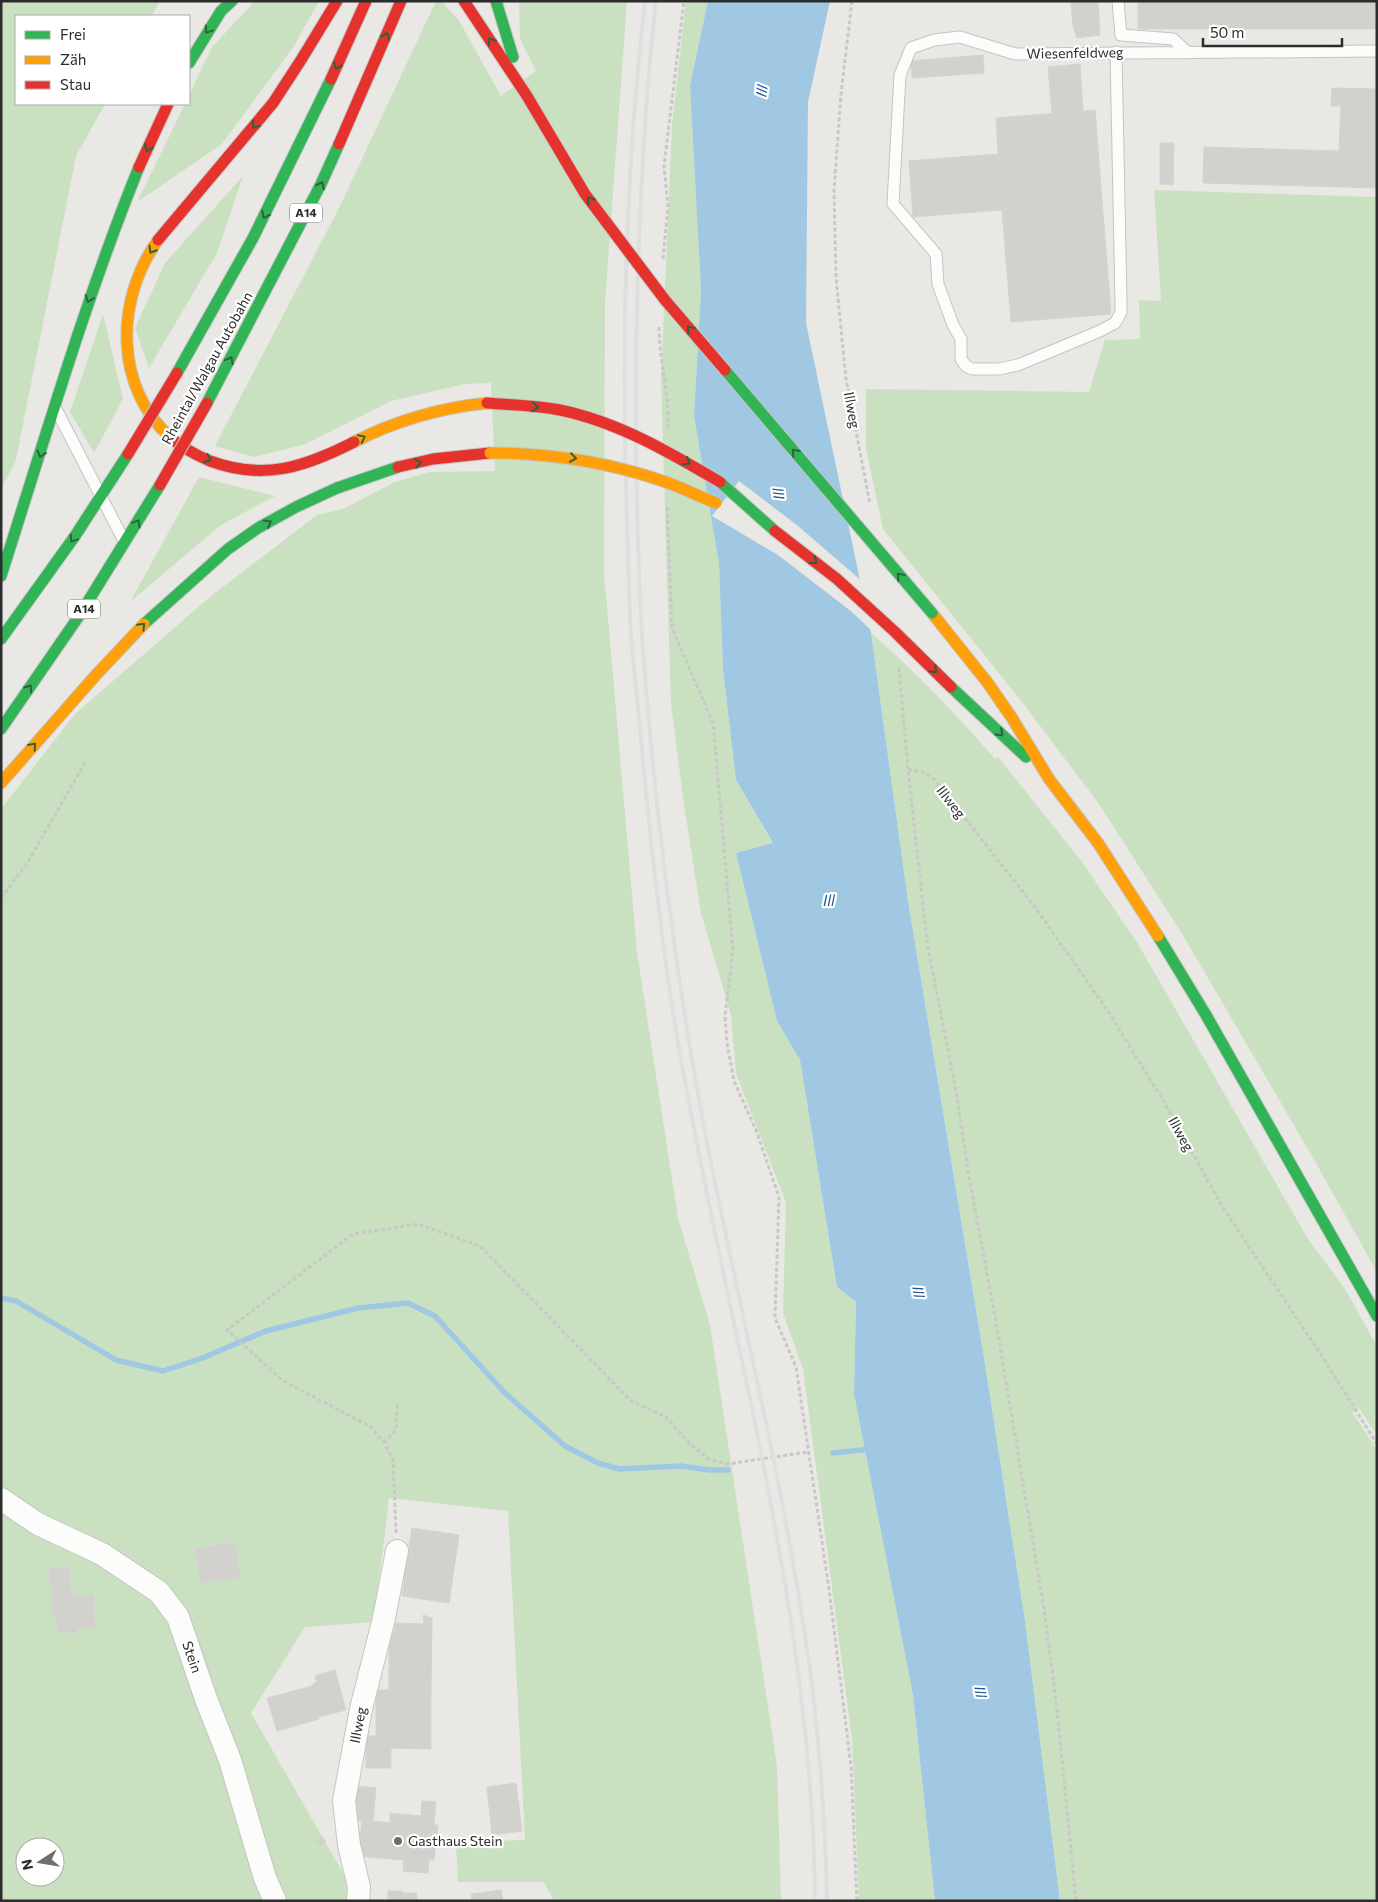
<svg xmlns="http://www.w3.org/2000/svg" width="1378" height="1902" font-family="Commissioner,sans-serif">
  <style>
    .green { fill: #cae1c1; fill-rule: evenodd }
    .water { fill: #a0c8e2 }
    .pier { fill: #e9e8e4 }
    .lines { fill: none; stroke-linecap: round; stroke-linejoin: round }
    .stream { stroke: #a0c8e2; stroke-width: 5.5 }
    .building { fill: #d2d1ce; stroke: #d4d3d0 }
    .lane-casing { stroke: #c4c4c3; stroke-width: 13 }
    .street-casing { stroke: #c4c4c3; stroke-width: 24 }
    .fast-casing { stroke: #c5c5c3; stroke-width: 13 }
    .slow-casing { stroke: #c5c5c3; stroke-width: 13 }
    .jam-casing { stroke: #c5c5c3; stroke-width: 13 }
    .path { stroke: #c8c8c7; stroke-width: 3; stroke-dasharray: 4 2.5; stroke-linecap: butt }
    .lane { stroke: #fcfcfb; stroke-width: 11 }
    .street { stroke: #fcfcfb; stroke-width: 22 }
    .fast { stroke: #30b455; stroke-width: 11 }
    .slow { stroke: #ff9f0a; stroke-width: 11 }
    .jam { stroke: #e5322d; stroke-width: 11 }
    .rail { stroke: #dfdfe0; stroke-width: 4 }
    .fast-bridge-casing { stroke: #c5c5c3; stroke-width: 13; stroke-linecap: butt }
    .slow-bridge-casing { stroke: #c5c5c3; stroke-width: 13; stroke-linecap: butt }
    .jam-bridge-casing { stroke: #c5c5c3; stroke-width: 13; stroke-linecap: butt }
    .fast-bridge { stroke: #30b455; stroke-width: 11 }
    .slow-bridge { stroke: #ff9f0a; stroke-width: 11 }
    .jam-bridge { stroke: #e5322d; stroke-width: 11 }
    .oneway { stroke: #2e623c }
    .poi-dot { fill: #6e6e6c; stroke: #fff; stroke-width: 2 }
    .labels { text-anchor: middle; stroke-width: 4.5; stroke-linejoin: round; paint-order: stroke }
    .shield { fill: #fff; stroke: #6b6b6b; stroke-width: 1 }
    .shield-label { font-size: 12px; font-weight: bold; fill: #2c2c2c }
    .street-label { font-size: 14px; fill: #2c2c2c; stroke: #fff }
    .poi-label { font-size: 14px; fill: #2c2c2c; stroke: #fff; text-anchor: start }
    .water-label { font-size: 15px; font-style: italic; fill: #1e598f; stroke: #fff }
  </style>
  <rect width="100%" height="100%" fill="#e9e8e4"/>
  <path class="green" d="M1,1H160L152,16H16V104H105L76,156L16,460L1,489Z
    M255,1H319L294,46L222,144L137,202L185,104H189V95L212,47Z
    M436,1H441L458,19L501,96L536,71L520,39L519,1H627L605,303L604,572L637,952L678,1218L710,1325L777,1766L781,1901H554L544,1882H458L456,1842L525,1840L508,1511L389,1498L374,1622L305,1627L251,1713L350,1885V1901H1V809L75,714L211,596L317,515L343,509L395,482L430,472L495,471L491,383L465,384L391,401L303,445L253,457L215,446L339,208ZM25,1847H55V1877H25Z
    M686,1H708L690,85L701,291L694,416L719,564L723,670L736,780L773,844L736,853L777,1021L800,1060L837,1287L856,1302L854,1394L913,1695L935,1901H859L852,1738L803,1369L783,1313L786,1203L736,1073L731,1015L701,913L684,805L671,704L661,379L672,125Z
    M243,176L217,253L149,368L135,328L165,263Z
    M1154,190L1377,197V1272L1312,1156L1184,937L1099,804L1022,702L883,529L866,449V389L1089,392L1105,340L1140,339L1139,300L1161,301Z
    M103,314L123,399L94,453L70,412Z
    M199,477L275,496L221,525L130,602Z
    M871,633C916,672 956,714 995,759L998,757L1082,862L1138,944L1308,1239L1345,1289L1377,1346V1435L1359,1408L1352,1412L1377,1450V1901H1060L1025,1621L984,1358L908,901Z"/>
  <path class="water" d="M708,1H830L808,102L806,323L871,633L908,901L984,1358L1025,1621L1060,1901H935L913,1695L854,1394L856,1302L837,1287L800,1060L777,1021L736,853L773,843L736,780L723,670L719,564L694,416L701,291L690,85Z"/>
  <path class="pier" d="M739,481L798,526L863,582L874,633L852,612L778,555L712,516Z"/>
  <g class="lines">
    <path class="stream" d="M1,1298L16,1301L116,1360L163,1371L200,1359L266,1331L358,1308L408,1303L435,1316L505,1393L565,1446L598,1463L619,1469L680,1466L710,1470H728
      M833,1453L870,1449"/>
  </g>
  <path class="building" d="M1071,1H1098L1100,35L1077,38L1073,26Z
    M1138,1H1377V29H1138Z
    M983,55L984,73L912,78L911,61Z
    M1080,64L1083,111L1052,113L1048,67Z
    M1332,88L1377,89V188L1203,183L1204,147L1339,151L1341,106H1331Z
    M1095,110L1111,314L1011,322L1002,210L913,217L909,161L998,154L996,118Z
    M1160,143H1174L1173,185L1160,184Z
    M412,1528L459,1535L449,1603L402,1596Z
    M235,1543L240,1577L201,1583L195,1549Z
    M69,1567L71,1596L93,1595L95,1628H77V1632L58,1633L57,1618H53L51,1583H49V1568Z
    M423,1615L432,1618L431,1690H389V1648H384V1638L395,1633L394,1623L424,1624Z
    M335,1670L346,1710L318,1717L309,1687L317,1682L315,1676Z
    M309,1687L319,1719L277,1731L267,1698Z
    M376,1690H431V1749L391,1748V1768H366V1736H376Z
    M516,1783L522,1831L492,1835L487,1787Z
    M355,1786L376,1788L373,1821L390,1823V1813L421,1816L422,1801L436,1802L434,1825H438L434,1860H429L428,1873L403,1871L404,1860L358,1856L362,1821L351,1820Z
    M321,1836L326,1841L321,1847L316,1842Z
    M501,1890L503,1901H472L471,1894Z
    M388,1891H403V1901H388Z
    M403,1893H417V1901H403Z"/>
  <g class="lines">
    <g class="lane-casing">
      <path id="lane" d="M1118,1L1121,35L1173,39L1188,53
        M1116,52L1121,302V312L1118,318L1115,323L1100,331L1018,365L999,369H972L966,366L961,359V339L953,325L938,284L936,254L893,204L900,75L911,48L934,40L960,37L1015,54L1377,51
        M57,411L124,541"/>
    </g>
    <g class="street-casing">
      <path id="street" d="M1,1499L38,1524L102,1554L159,1592L178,1617L206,1699L230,1760L265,1878L275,1901
        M358,1901L359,1887L349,1845L344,1801L361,1709L384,1618L397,1551"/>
    </g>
    <g class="fast-casing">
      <path id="fast" d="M496,1L513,57
        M189,63L221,11L232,1
        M177,373L253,238L331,79
        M207,403L321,184L339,144
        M720,482L775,531
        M1,576C45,439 85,300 139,167
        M144,624L228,549L258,528L296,507L337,488L398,467
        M1,639L75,536L128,454
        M951,687L1026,757
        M1,729L79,616L160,485
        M1158,936L1206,1015L1377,1316"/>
    </g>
    <g class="slow-casing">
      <path id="slow" d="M158,240C115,300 114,387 171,438
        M354,442C397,420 439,408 487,403
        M932,613L987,682L1012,718L1049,779L1098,843L1158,936
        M1,783L95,676L144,624"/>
    </g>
    <g class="jam-casing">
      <path id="jam" d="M464,1L527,96
        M331,79L366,1
        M339,144L401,1
        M139,167L168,104
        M158,240L273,103L301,60L337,1
        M171,438C182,448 196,455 210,461C264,481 305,467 354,442
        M398,467L433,459L490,453"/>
    </g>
    <path class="path" d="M852,1L841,94L834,190L836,278L846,379L870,504
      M663,259L668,206L664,166L684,1
      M659,327C659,361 670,394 668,428
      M667,507L672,628L713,723L733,950L725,1016L727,1043L734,1081L756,1130L779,1197L775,1318L796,1367L829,1589L851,1766L857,1901
      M899,668L908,769L928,948L956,1090L968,1171L996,1322L1044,1609L1057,1709L1076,1901
      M908,769L925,773L934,779L1035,907L1108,1011L1164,1102L1222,1206L1316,1347L1377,1444
      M1,898L28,862L86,761
      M384,1443L396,1430L397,1403
      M396,1533L393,1460L384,1443L371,1427L282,1380L227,1330L353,1234L418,1224L480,1246L631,1401L666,1417L691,1445L709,1459L728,1464L808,1452"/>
    <use href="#lane" class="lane"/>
    <use href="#street" class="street"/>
    <use href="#fast" class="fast"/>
    <use href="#slow" class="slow"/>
    <use href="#jam" class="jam"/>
    <path class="rail" d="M645,1C625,173 621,348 627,520C628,559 629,597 631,636C634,674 639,712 642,751C651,847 661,942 677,1037C726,1325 813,1607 815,1901
      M656,1C646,90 641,180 638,270C635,360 635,450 638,540C639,572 640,604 642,636C653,789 671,942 698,1094C731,1277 779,1458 806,1642C819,1727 825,1814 827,1901"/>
    <g class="fast-bridge-casing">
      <path id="fast-bridge" d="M725,370L932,613"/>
    </g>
    <g class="slow-bridge-casing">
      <path id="slow-bridge" d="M490,453C549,453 607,462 663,481C681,487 698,496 716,503"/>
    </g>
    <g class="jam-bridge-casing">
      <path id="jam-bridge" d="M527,96L585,194L665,300L725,370
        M487,403C511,405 536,405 560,410C618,422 669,452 720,482
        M128,454L177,373
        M160,485L207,403
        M775,531L837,579L895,632L951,687"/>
    </g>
    <use href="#fast-bridge" class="fast-bridge"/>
    <use href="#slow-bridge" class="slow-bridge"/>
    <use href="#jam-bridge" class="jam-bridge"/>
  </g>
  <defs><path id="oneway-chevron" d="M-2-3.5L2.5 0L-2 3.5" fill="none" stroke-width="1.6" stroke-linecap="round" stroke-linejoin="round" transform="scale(1.25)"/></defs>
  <g class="oneway">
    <use href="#oneway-chevron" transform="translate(208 30) rotate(124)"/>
    <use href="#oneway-chevron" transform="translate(386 36) rotate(-66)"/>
    <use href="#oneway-chevron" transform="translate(491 41) rotate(-123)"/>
    <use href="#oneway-chevron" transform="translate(337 66) rotate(114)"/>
    <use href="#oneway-chevron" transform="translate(255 125) rotate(129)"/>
    <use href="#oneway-chevron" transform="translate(148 148) rotate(113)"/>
    <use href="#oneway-chevron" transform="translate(321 185) rotate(-64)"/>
    <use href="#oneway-chevron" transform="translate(590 200) rotate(-127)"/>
    <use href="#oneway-chevron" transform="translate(265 215) rotate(117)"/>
    <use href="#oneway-chevron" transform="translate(152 250) rotate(122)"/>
    <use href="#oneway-chevron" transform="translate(89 299) rotate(109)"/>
    <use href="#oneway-chevron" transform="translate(690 329) rotate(-130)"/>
    <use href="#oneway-chevron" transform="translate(230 360) rotate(-62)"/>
    <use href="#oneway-chevron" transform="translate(535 407) rotate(6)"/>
    <use href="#oneway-chevron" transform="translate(362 438) rotate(-26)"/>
    <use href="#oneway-chevron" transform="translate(795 452) rotate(-130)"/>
    <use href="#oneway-chevron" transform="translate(41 454) rotate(107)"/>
    <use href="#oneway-chevron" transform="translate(573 458) rotate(8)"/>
    <use href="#oneway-chevron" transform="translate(208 459) rotate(24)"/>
    <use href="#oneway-chevron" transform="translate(687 462) rotate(31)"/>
    <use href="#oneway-chevron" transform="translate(418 463) rotate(-10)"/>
    <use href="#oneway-chevron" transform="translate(137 523) rotate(-59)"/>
    <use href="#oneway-chevron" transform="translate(268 523) rotate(-31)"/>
    <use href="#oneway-chevron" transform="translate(73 539) rotate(124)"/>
    <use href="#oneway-chevron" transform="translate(814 561) rotate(38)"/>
    <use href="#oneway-chevron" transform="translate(900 576) rotate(-130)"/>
    <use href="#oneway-chevron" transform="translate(142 626) rotate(-46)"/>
    <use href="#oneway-chevron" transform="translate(934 670) rotate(45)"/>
    <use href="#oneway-chevron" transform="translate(29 688) rotate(-55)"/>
    <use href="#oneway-chevron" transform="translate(1000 733) rotate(43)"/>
    <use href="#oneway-chevron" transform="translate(33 746) rotate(-49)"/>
  </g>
  <circle class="poi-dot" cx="398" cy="1841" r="5"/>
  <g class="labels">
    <g class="shield">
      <rect x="290" y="203.5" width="32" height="19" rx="4"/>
      <rect x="68" y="599.5" width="32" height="19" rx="4"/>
    </g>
    <g class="shield-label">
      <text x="306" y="217">A14</text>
      <text x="84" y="613">A14</text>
    </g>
    <g class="street-label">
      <text transform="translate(1075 53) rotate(-1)" y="5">Wiesenfeldweg</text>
      <text transform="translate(207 368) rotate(-61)" y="5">Rheintal/Walgau Autobahn</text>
      <text transform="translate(852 410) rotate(80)" y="5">Illweg</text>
      <text transform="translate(951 802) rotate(52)" y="5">Illweg</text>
      <text transform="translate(1181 1134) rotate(61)" y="5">Illweg</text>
      <text transform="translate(192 1657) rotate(71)" y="5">Stein</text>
      <text transform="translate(358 1725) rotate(-79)" y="5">Illweg</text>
    </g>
    <g class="poi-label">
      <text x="408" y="1846">Gasthaus Stein</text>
    </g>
    <g class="water-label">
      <text transform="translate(762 91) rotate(-80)" y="5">Ill</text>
      <text transform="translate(779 494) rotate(-96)" y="5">Ill</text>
      <text x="829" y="906">Ill</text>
      <text transform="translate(918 1292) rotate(81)" y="5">Ill</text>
      <text transform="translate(980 1692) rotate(81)" y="5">Ill</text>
    </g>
  </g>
  <rect width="1378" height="1902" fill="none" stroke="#2c2c2c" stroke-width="5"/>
  <rect x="15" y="15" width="175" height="90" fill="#ffffff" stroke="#ababab"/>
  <rect x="25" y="31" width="25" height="8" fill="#30b455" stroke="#ababab"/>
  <text x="60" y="40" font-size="15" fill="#2c2c2c">Frei</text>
  <rect x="25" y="56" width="25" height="8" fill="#ff9f0a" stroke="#ababab"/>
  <text x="60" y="65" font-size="15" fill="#2c2c2c">Zäh</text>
  <rect x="25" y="81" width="25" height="8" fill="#e5322d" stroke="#ababab"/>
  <text x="60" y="90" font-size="15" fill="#2c2c2c">Stau</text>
  <g transform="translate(40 1862) rotate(258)"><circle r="24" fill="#ffffff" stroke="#ababab"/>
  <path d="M0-4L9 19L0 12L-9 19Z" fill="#6e6e6c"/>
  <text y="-8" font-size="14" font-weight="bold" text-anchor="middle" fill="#2c2c2c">N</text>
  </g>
  <path d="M1203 38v8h139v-8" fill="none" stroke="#2c2c2c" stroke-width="2.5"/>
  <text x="1210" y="38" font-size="15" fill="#2c2c2c" stroke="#ffffff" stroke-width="4" paint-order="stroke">50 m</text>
</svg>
